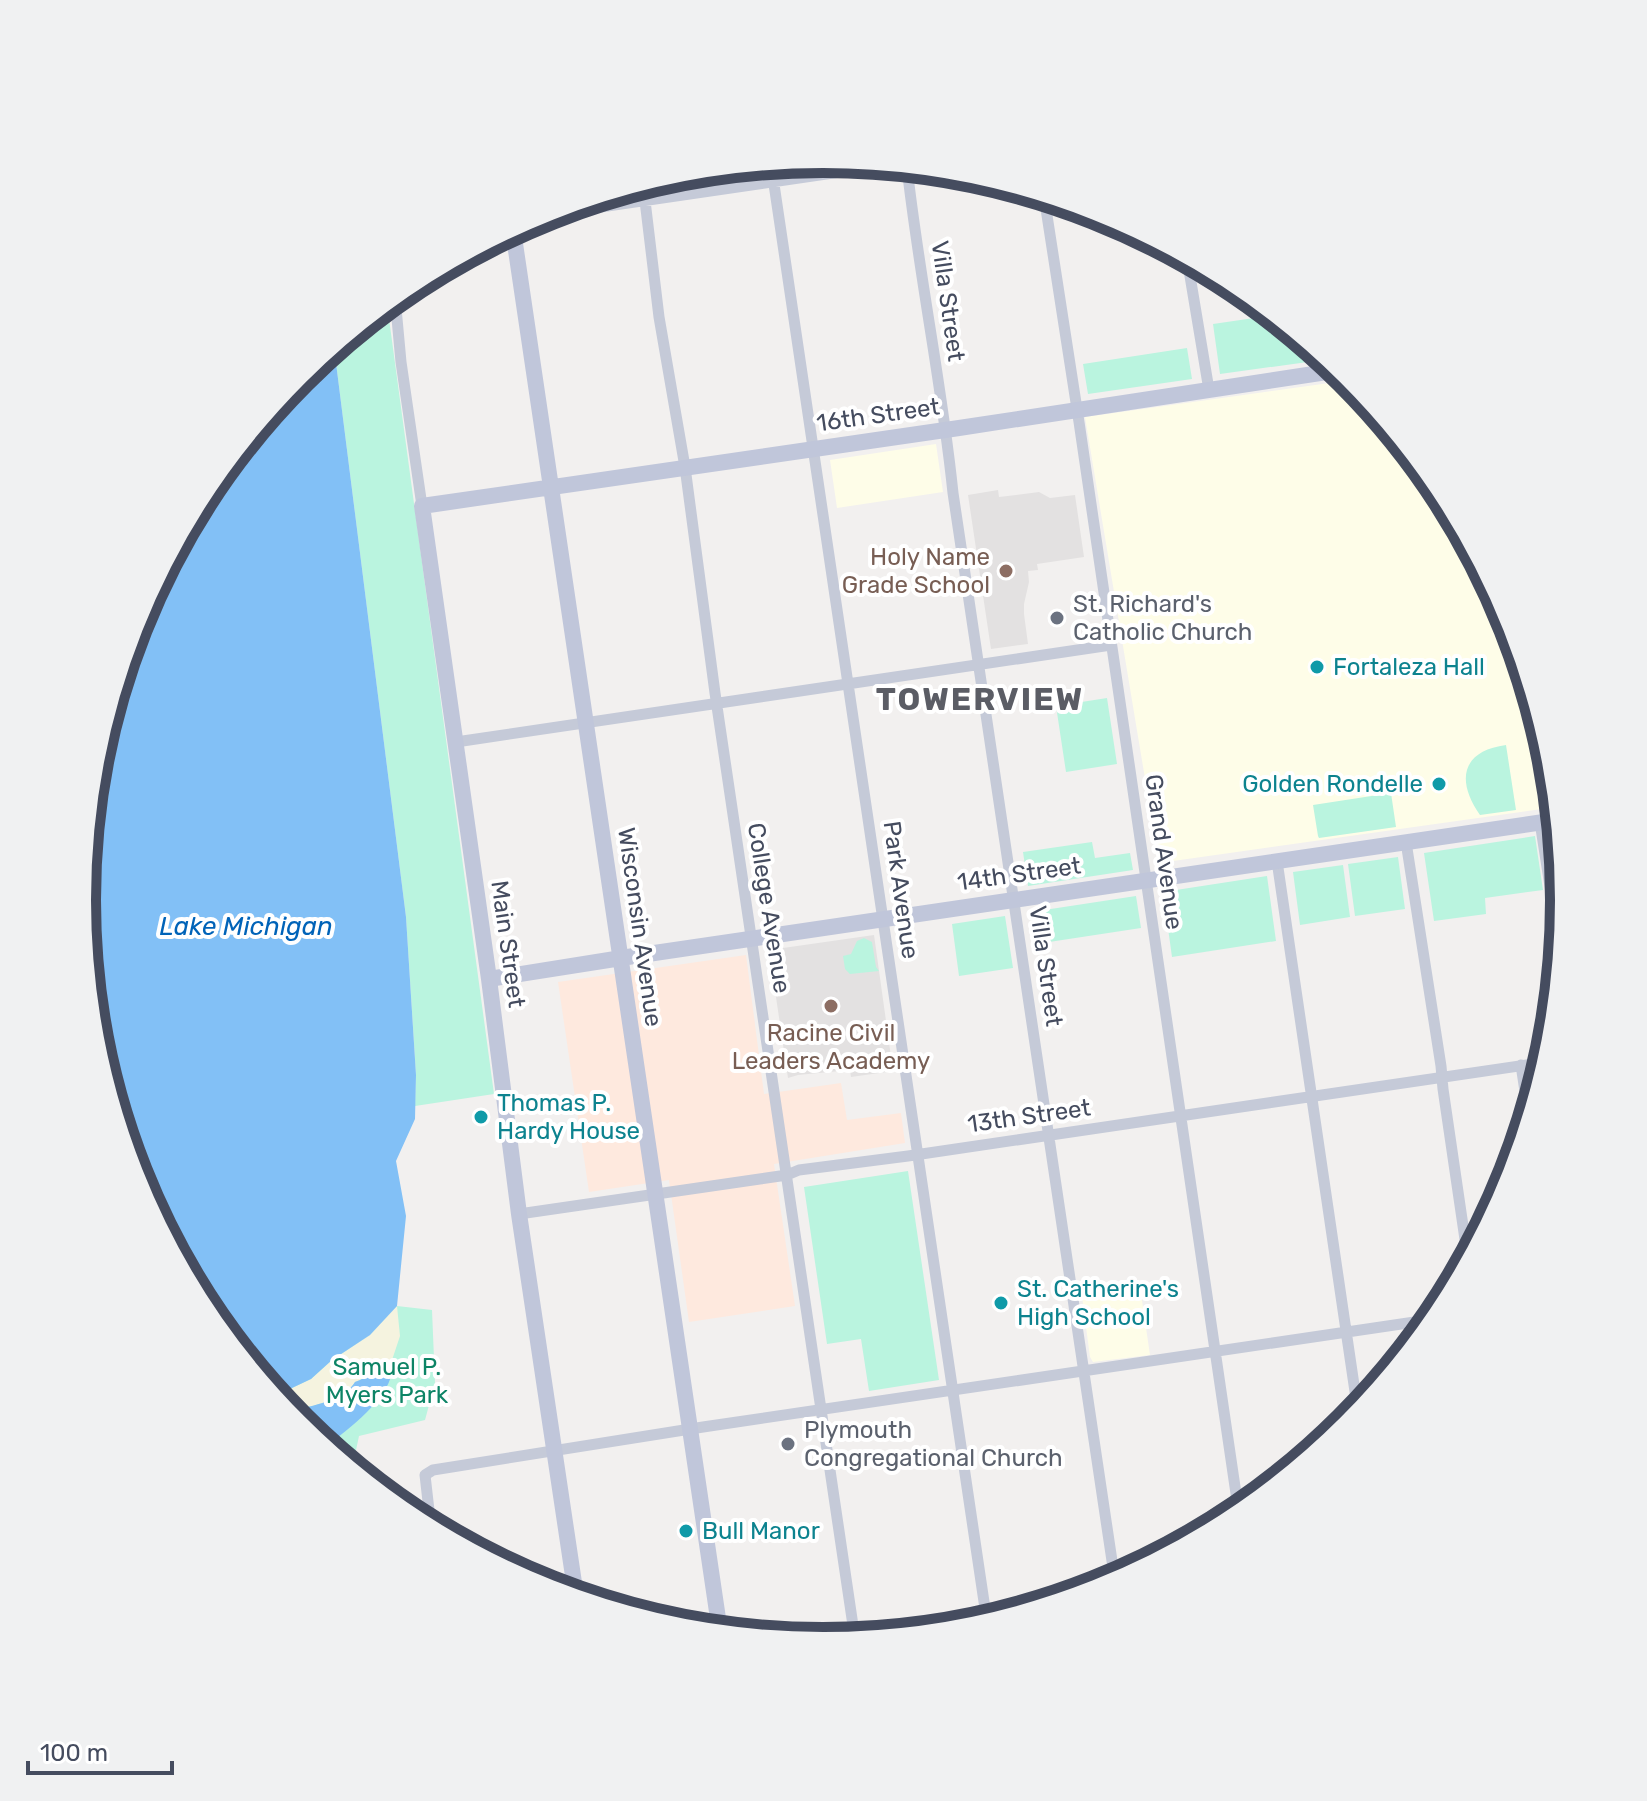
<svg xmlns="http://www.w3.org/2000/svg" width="1647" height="1801" font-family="Rubik,sans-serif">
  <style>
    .commercial { fill: #fefde8 }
    .education { fill: #e3e1e1 }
    .medical { fill: #fee9de }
    .green { fill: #baf4df }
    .sand { fill: #f5f3df }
    .water { fill: #82c0f6 }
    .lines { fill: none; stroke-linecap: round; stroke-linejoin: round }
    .street { stroke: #c5cad8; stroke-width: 11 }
    .secondary { stroke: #c0c6da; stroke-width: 16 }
    .education-dot { fill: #8d6e63; stroke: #fff; stroke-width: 3 }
    .worship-dot { fill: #6b7280; stroke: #fff; stroke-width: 3 }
    .culture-dot { fill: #0f9aa8; stroke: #fff; stroke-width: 3 }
    .labels { text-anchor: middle; stroke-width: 8; stroke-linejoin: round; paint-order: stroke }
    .street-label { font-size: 24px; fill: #454c5f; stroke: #fff }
    .education-label { font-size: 24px; fill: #785e54; stroke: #fff; text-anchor: end }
    .worship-label { font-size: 24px; fill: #5b616d; stroke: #fff; text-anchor: start }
    .culture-label { font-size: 24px; fill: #0d838f; stroke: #fff; text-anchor: start }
    .park-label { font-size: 24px; fill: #0d8466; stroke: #fff }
    .water-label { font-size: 26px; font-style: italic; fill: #0063b8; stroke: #fff }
    .district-label { font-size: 32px; font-weight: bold; letter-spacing: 2px; fill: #5b5d65; stroke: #fff }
    .rim { fill: none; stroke: #454c5f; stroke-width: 10 }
  </style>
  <rect width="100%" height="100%" fill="#f2f0ef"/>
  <path class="commercial" d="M1351,380L1440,489L1509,617L1551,756L1556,807L1159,863L1085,417Z
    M936,444L943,492L837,508L830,460Z
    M1139,1280L1150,1355L1093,1362L1090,1357L1081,1289Z"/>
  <path class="education" d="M998,490L999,497L1039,492L1050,498L1075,495L1084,557L1037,564L1038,570L1028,571L1029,582L1024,604V614L1028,644L991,649L968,495Z
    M874,935L893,1071L851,1077L850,1070L798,1075L788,1078L769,950Z"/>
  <path class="medical" d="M746,955L764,1094L841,1083L847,1120L901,1113L905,1143L774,1164L795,1306L689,1322L669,1180L589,1192L558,982Z"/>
  <path class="green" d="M387,304L494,1094L415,1106L416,1075L406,917L334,347Z
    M1260,304L1321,354L1322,360L1220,374L1213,324L1261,317Z
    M1187,348L1192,379L1088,394L1083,364Z
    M1107,698L1117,764L1066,772L1056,706Z
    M1506,745L1516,810L1480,815C1456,781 1461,751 1506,745Z
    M1391,793L1396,827L1319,838L1318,836L1313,805Z
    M1535,836L1543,890L1485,898L1486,914L1434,921L1424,853Z
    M1092,842L1095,858L1130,853L1133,870L1028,886L1023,852Z
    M1398,857L1405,909L1355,916L1348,864Z
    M1343,865L1350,917L1300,925L1293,872Z
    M1267,876L1276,941L1172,957L1163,892Z
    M1136,896L1141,928L1036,944L1031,912Z
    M1005,916L1013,968L959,976L952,924Z
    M864,938L872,942L876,967L879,971L850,974L845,969L843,956L851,954L857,941Z
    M908,1171L939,1380L869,1391L861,1339L827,1344L804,1187Z
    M397,1306L432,1310L435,1383L425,1420L359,1436L352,1469L299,1424L275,1396L370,1335Z"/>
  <path class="sand" d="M397,1306L400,1336L392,1360C378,1367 369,1377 355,1382C347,1396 323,1404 307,1407L301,1414L294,1418L275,1396L311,1379L332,1360L370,1335Z"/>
  <path class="water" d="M334,347L406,917L416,1075L415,1119L396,1161L406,1216L397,1306L370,1335L332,1360L311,1379L275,1396L207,1312L138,1184L96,1045L82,900L96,755L139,616L207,488L300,376Z
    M392,1360C399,1392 348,1430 326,1446L294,1418L301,1414L307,1407C322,1404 347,1396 355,1382C369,1377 378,1367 392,1360Z"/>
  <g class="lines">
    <path class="street" d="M771,164L987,1622
      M907,167C919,276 942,384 953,493L1115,1581
      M643,184L659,317L685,467L715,693L855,1639
      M1044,196L1079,422L1239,1514
      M539,216L888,165
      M1187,258L1209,390
      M395,297L401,362L422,506
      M456,742L1111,645
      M1540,822L1560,951
      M1406,842L1441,1066L1443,1089L1468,1260
      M1277,861L1358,1412
      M1521,1065L1529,1118
      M519,1214L787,1175L799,1170L908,1156L1546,1062
      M431,1528L425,1475L433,1470L703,1427L1435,1319
      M955,1629L974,1626"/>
    <path class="secondary" d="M513,230L720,1632
      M489,979L634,956L1557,820
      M576,1596L519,1214L489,979L422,506L959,428L1340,370"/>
  </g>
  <g class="education-dot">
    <circle cx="1006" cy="571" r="8"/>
    <circle cx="831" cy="1006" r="8"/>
  </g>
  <g class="worship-dot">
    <circle cx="1057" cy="618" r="8"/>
    <circle cx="788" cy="1444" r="8"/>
  </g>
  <g class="culture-dot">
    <circle cx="1317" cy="667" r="8"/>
    <circle cx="1439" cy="784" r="8"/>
    <circle cx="481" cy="1117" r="8"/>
    <circle cx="1001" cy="1303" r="8"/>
    <circle cx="686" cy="1531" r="8"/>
  </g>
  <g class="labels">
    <g class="street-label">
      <text transform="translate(948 301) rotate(82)" y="8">Villa Street</text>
      <text transform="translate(878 415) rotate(-8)" y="8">16th Street</text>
      <text transform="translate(1164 852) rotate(82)" y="8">Grand Avenue</text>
      <text transform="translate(1019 874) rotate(-8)" y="8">14th Street</text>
      <text transform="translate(901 890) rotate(82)" y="8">Park Avenue</text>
      <text transform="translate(769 908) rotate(81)" y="8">College Avenue</text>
      <text transform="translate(640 927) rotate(82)" y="8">Wisconsin Avenue</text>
      <text transform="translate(508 944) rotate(82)" y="8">Main Street</text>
      <text transform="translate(1046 966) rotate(82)" y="8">Villa Street</text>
      <text transform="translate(1029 1116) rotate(-8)" y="8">13th Street</text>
    </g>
    <g class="education-label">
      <text x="990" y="565">Holy Name<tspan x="990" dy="28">Grade School</tspan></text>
      <text x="831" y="1041" text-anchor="middle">Racine Civil<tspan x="831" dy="28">Leaders Academy</tspan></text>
    </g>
    <g class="worship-label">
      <text x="1073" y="612">St. Richard's<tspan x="1073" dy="28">Catholic Church</tspan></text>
      <text x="804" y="1438">Plymouth<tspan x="804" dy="28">Congregational Church</tspan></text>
    </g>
    <g class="culture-label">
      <text x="1333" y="675">Fortaleza Hall</text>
      <text x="1423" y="792" text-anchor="end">Golden Rondelle</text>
      <text x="497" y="1111">Thomas P.<tspan x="497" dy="28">Hardy House</tspan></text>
      <text x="1017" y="1297">St. Catherine's<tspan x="1017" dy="28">High School</tspan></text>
      <text x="702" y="1539">Bull Manor</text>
    </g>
    <g class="park-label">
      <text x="387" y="1375">Samuel P.<tspan x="387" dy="28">Myers Park</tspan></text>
    </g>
    <g class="water-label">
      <text x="246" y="935">Lake Michigan</text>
    </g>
    <g class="district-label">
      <text x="980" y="710">TOWERVIEW</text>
    </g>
  </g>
  <path d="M0 0H1647V1801H0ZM96 900a727 727 0 1 1 1454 0a727 727 0 1 1-1454 0Z" fill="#f0f1f2" fill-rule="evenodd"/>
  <path class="rim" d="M96 900a727 727 0 1 1 1454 0a727 727 0 1 1-1454 0Z"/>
  <path d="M28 1761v12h144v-12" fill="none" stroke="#454c5f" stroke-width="4"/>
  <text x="40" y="1761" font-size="24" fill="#454c5f" stroke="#ffffff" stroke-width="6" paint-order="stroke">100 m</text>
</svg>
